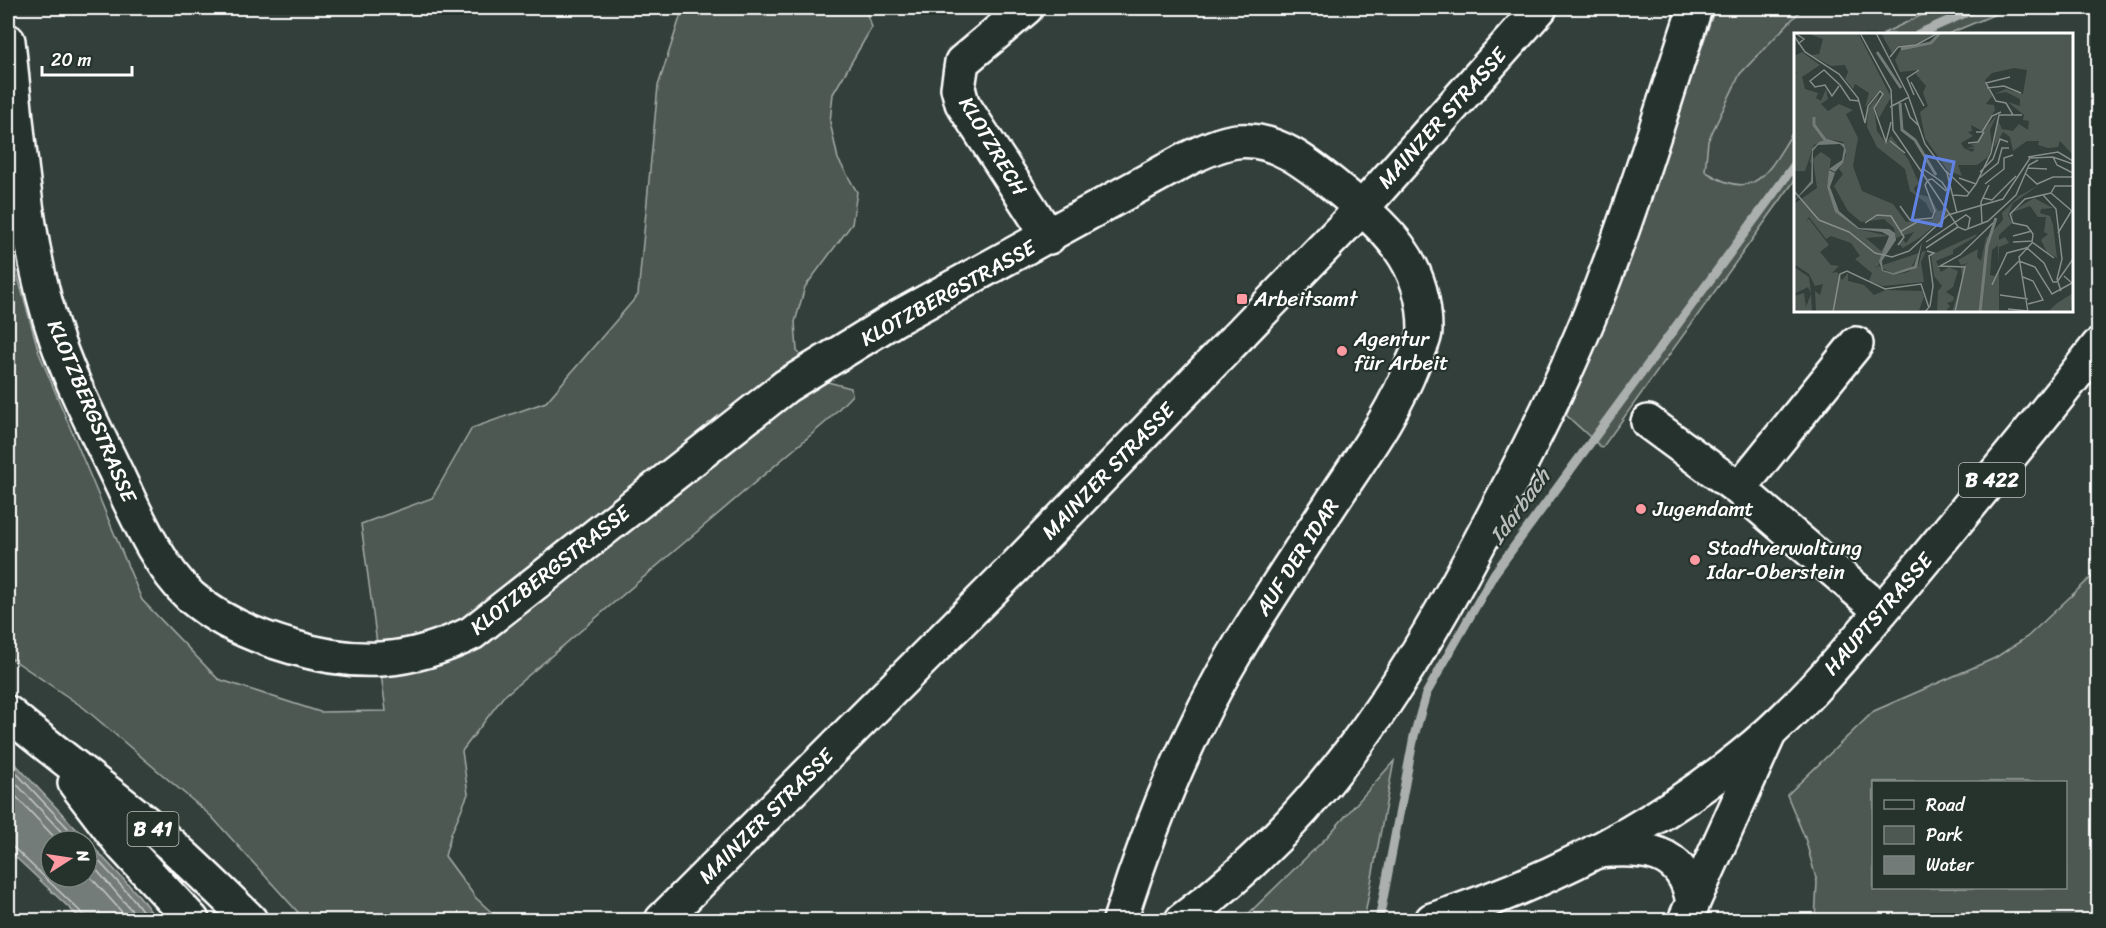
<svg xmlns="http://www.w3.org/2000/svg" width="2106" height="928" font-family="Sriracha,sans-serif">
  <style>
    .built { fill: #404c47 }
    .green { fill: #4d5853; stroke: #a6aca9; stroke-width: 1.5; fill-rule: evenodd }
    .water { fill: #737b78; stroke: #abb0ae; stroke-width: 1.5; fill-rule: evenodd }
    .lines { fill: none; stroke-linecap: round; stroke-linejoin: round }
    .shore { stroke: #c7cac9; stroke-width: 1.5 }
    .stream { stroke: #abb0ae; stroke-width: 9 }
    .minor-casing { stroke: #fff; stroke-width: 38 }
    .primary-casing { stroke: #fff; stroke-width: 38 }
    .minor { stroke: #26332d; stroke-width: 33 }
    .primary { stroke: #26332d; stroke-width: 33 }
    .poi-dot { fill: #ff9aa2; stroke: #26332d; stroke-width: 2 }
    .labels { text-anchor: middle; stroke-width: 4.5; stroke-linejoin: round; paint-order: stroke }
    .shield { fill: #26332d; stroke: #bec2c0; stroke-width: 1.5 }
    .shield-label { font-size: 20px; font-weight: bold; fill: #fff }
    .street-label { font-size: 21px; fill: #fff; stroke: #26332d }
    .poi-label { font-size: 21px; fill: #fff; stroke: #26332d; text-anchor: start }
    .water-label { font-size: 22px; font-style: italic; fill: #b9bdbc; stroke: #26332d }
    .inset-river { fill: none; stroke: #737b78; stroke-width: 3 }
    .inset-road { fill: none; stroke: #858c89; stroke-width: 1.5 }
    .view { fill: #6183e4; fill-opacity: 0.15; stroke: #6183e4; stroke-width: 3 }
    .inset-edge { fill: none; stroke: #fff; stroke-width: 3 }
  </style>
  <rect width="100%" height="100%" fill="#333f3a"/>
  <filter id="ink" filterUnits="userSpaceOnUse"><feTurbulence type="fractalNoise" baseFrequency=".0167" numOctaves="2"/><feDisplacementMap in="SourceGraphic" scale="12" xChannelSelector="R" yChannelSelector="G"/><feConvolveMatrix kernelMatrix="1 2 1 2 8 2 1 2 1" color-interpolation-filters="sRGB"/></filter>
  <g filter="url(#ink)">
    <path class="built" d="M1803,8H1937L1882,34H1796L1795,129L1762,178L1747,186L1723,181L1705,171L1708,141L1740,74Z"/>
    <path class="green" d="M683,8H864L872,27L833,94L830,122L838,159L857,192L852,224L805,287L795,322L797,351L824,381L851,388L852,395L826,422L503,697L462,751L468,794L451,834L445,856L476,898L500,920H305L211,816L84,708L8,656V265L16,270L39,353L142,600L218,679L320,712L386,711L361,524L432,498L472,428L546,402L638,295L658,86Z
      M1715,8H1803L1740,74L1708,141L1705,171C1758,206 1769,168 1795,129V180L1602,448L1566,415L1624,278Z
      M1937,8H2010L1948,34H1882Z
      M2098,571V920H1815L1817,882L1805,838L1787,795L1874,711L1995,658L2027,637ZM2066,782V888H1874V782Z
      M1394,761L1364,920H1242L1326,838Z"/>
    <path class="water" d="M8,756L140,897L157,920H82L8,850ZM51,841H87V877H51Z"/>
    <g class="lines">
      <path class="shore" d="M8,764L80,841
        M8,775L70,841
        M8,788L58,841
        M8,846L14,848L83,914L85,920
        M87,848L135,901L149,920
        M87,859L140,920
        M87,873L129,920"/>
      <path class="stream" d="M1918,34L1977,8
        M1379,920L1414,736L1426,694L1494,574L1796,163"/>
      <g class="minor-casing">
        <path id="minor" d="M1026,8L962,62L958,88L962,103L1049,237
          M8,41C19,140 24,245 57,341C74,389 98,435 120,481C139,521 159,567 191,597C219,621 257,637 292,647C358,667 411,663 472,633L786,386L895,319L1189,158C1204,151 1220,143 1237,141C1275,137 1308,164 1335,186C1385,227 1425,260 1425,330C1425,340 1417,353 1413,363C1395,410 1368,448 1340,490C1307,540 1273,591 1241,643C1189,729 1150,825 1120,920
          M1648,422L1739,489L1881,611
          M1739,489L1856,344
          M1596,851C1642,847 1684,847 1693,903
          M662,920L1014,568L1362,208L1540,8
          M1685,920L1769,734"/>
      </g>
      <g class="primary-casing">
        <path id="primary" d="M8,713C52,751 100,785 145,822C182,853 216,887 250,920
          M75,783L123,846L192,920
          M1182,920C1316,821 1400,693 1477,547C1525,457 1572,367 1607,271C1640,185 1666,95 1695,8
          M1432,920C1543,884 1650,830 1742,756C1800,710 1847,651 1895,595C1964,513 2032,430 2098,346"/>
      </g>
      <use href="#minor" class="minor"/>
      <use href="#primary" class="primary"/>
    </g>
  </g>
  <g class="poi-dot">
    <rect x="1236" y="293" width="12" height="12" rx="3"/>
    <circle cx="1342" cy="351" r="6"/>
    <circle cx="1641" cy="509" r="6"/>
    <circle cx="1695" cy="560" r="6"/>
  </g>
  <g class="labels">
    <g class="shield">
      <rect x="1959" y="463" width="66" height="34" rx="4.5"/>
      <rect x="127.5" y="812" width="51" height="34" rx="4.5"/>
    </g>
    <g class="shield-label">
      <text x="1992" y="487">B 422</text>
      <text x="153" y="836">B 41</text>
    </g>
    <g class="street-label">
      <text transform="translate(1442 118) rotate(-48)" y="7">MAINZER STRASSE</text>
      <text transform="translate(993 146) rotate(59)" y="7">KLOTZRECH</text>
      <text transform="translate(948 293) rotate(-29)" y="7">KLOTZBERGSTRASSE</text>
      <text transform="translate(92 411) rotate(67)" y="7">KLOTZBERGSTRASSE</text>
      <text transform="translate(1108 471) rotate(-46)" y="7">MAINZER STRASSE</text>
      <text transform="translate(1297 557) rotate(-57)" y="7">AUF DER IDAR</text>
      <text transform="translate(550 570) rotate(-38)" y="7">KLOTZBERGSTRASSE</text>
      <text transform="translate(1878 614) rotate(-49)" y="7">HAUPTSTRASSE</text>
      <text transform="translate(766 816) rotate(-45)" y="7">MAINZER STRASSE</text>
    </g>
    <g class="poi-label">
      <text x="1254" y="306">Arbeitsamt</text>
      <text x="1354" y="346">Agentur<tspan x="1354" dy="24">für Arbeit</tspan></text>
      <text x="1653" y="516">Jugendamt</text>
      <text x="1707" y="555">Stadtverwaltung<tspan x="1707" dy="24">Idar-Oberstein</tspan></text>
    </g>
    <g class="water-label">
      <text transform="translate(1519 506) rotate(-54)" y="8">Idarbach</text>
    </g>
  </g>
  <g transform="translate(1794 33)">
    <rect width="279" height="279" fill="#333f3a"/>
    <path d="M12,0H64L97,64L85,85L81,74L89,63L86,57L71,74L75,60L61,51L59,56L51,46L54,39L51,32L37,33L17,22L25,21L29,6ZM87,0H143L119,12L103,13L98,20ZM147,0H279V122L266,108L264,114L254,115L244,112L245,108H233L219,118L216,104L209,99L200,115L203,85L208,96L219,98L225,91L234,97L235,88L229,87L230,82L214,69L226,73V66L212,59L200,61L212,56L229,61L233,37L220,35L198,40L191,47L198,63L192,71L200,72L201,77L191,95L203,82L196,97L198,113L194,124L183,132H164L168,143L154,138L131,105L126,79L134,73L129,60L132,53L121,40L126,37L106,39L101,27L107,16L129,13ZM177,92L190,99L182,110L177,112L181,114L172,115L181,116L178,119L170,115L167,110L179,103L174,99L178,98ZM8,19L26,32L8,44L11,56L24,60L22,65L27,68L32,56L34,66L27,71L34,78L45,71L59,77L52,81L64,105L59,133L68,158L99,171L112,189L138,187L142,180H137L132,170L116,158L111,136L83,114L73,94L74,76L86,60L80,74L83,98L92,110L97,103L114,126L125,150L120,155L122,161L136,164L144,178L152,177L154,181L127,204L109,215L105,211L109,207L112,210L120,199L102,205L100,195L90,186L67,189L54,178L40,153L49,141L45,136L52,122L49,109L34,106L20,112L11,138H1L0,144V39L4,41L0,37V23ZM27,119L37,126L33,154L41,176L64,196L95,203L72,205L87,218L96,205L85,232L80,235L85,233L100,242L114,239L124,233L128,219L132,218L127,229L130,249L89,253L75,248L78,240L61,226L66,223L57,210L37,203L32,206L15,184L12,188L15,186L35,212L26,219L37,232L45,233L38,240L43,239L48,247L54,240V248L70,252L80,262L92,257L128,258L130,264L125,277L22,279L21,258L26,262L29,251L21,253L15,241L0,231V171L23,155L19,127L17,131L16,128L18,120L19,126ZM245,152L219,170L214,182L218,190L205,202V207L211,204L215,210L205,214L204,233V212L198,217L196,242L201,243L205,236V279H158L168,246L167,234L174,230L167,232L164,227L184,216L183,224L187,228L192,205L209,187L208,180L225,163ZM240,165L259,175L247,176L246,180L256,183L259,192L263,225L253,219L247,207L254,201L250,199L252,184H244L236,173L219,179L218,188L217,179ZM183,201L181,204L159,217V221L142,228L147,239L155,234L164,238L159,254L152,259L160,264L159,268L153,270L156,273L151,279H143L144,258L148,253L140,243L137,222ZM125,220L117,235L99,240L89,238V232ZM0,234L15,244L17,260L14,254L0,261ZM10,260L12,274L17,261L18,279H0V263ZM279,260L276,279H254L262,271Z" fill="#4d5853" fill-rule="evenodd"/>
    <path d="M34,106L50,111L52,118L49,130L41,139L35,136L48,127L50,115L46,111L24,112L19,118V150L0,168L17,148L18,116L25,109ZM35,137L41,140L36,154L45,178L65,195L95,196L101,200L102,207L88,228L89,237L99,240L120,233L128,209L123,235L100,242L88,238L85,228L95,203L88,199L64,196L41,179L33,154Z" fill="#737b78"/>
    <path class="inset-river" d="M107,16L137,10L146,0M83,19L107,55M106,70L108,97L121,107L142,142M20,84V92L32,108M186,279L193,213L202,185"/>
    <path class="inset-road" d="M1,0L10,6L4,11M66,0L97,57L99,97L127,138L129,136M82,0L114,62L131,111L153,140L163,180M0,3L11,19L45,41L64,65L71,90M96,24L104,14L122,12L144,0M216,44L192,50L202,68L212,70L219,82M117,49L130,73M45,53L38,63L31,52L21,54L16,48L30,37L46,52L56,67L65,68M193,55L210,53L227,60M120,62L113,45L125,37M111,70L116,84L124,92M96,74L115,64M71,90L74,73L86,58L89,61L80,75L92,109L97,89M182,99H188L198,83L207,79M96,108L111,120M174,110L184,109L190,99M234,124L264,119L279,128M259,124L263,132L279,140M128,135L148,149L155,160M234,135L253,136M127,138L164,194L171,197L194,188L222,162L235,132L244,127M152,138L175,160M186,139L199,126L206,106L214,109M232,141L243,151L259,144H279M165,145L182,151M184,146L204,130L208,115H215M134,147L138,146L152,158M191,151L210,136V125L219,122M0,158L25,187L55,199L81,220L98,224L115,218L154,182L209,166L236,125L259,124L279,131M257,160L278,178M257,160L261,153H279M159,162L173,163L182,151L197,120L205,82H228M249,162L262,176L268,226L263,246L267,258M189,165L198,167L222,143M106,173L116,187L138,185L141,178L131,152L134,147M71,190L83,182L97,183L110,204L104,212M188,191L187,169L195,152M106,199L123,189M264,200L278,177M219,203L238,198M132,209L172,182L176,185L174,196M219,209L239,208M238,209L260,225M232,214L250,230L259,249H263M132,215L164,194M225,228L241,234L258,261L278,250L270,243M211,242L225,228M229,244L239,248L249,267L234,271M263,249L279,226M198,252L213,220L232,215M206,262L234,266M214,276L234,278M39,279L46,241L53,238L91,256L127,251L135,275M131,279L136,273L139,253L135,223L140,220L133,218M161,279L171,234L146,233L166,222L199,190M234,279L225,224L238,210L239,201L233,193L219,190L216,181L231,166L257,160"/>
    <path class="view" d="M132,123L160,129L147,193L118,187Z"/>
    <rect width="279" height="279" class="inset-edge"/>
  </g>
  <rect width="2106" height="928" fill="none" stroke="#26332d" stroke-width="30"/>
  <rect x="15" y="15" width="2076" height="898" fill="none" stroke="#fff" stroke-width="2" filter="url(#ink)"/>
  <rect x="1872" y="781" width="195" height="108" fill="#26332d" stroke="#7d8581" stroke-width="1.5"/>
  <rect x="1884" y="800" width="30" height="9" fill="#26332d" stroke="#7d8581" stroke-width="1.5"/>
  <text x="1926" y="811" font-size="18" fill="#ffffff">Road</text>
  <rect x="1884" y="826" width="30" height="18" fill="#4d5853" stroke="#7d8581" stroke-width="1.5"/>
  <text x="1926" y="841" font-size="18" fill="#ffffff">Park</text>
  <rect x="1884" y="856" width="30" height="18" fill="#737b78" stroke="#7d8581" stroke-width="1.5"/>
  <text x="1926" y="871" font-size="18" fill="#ffffff">Water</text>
  <g transform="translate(69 859) rotate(78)"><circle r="28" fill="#26332d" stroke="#7d8581" stroke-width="1.5"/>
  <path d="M0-4.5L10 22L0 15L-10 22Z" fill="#ff9aa2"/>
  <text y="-9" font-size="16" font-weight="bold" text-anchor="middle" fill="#ffffff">N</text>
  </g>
  <path d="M42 66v9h90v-9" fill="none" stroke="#ffffff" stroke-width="3"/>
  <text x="51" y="66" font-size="18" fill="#ffffff" stroke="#26332d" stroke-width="4.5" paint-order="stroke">20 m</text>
</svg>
